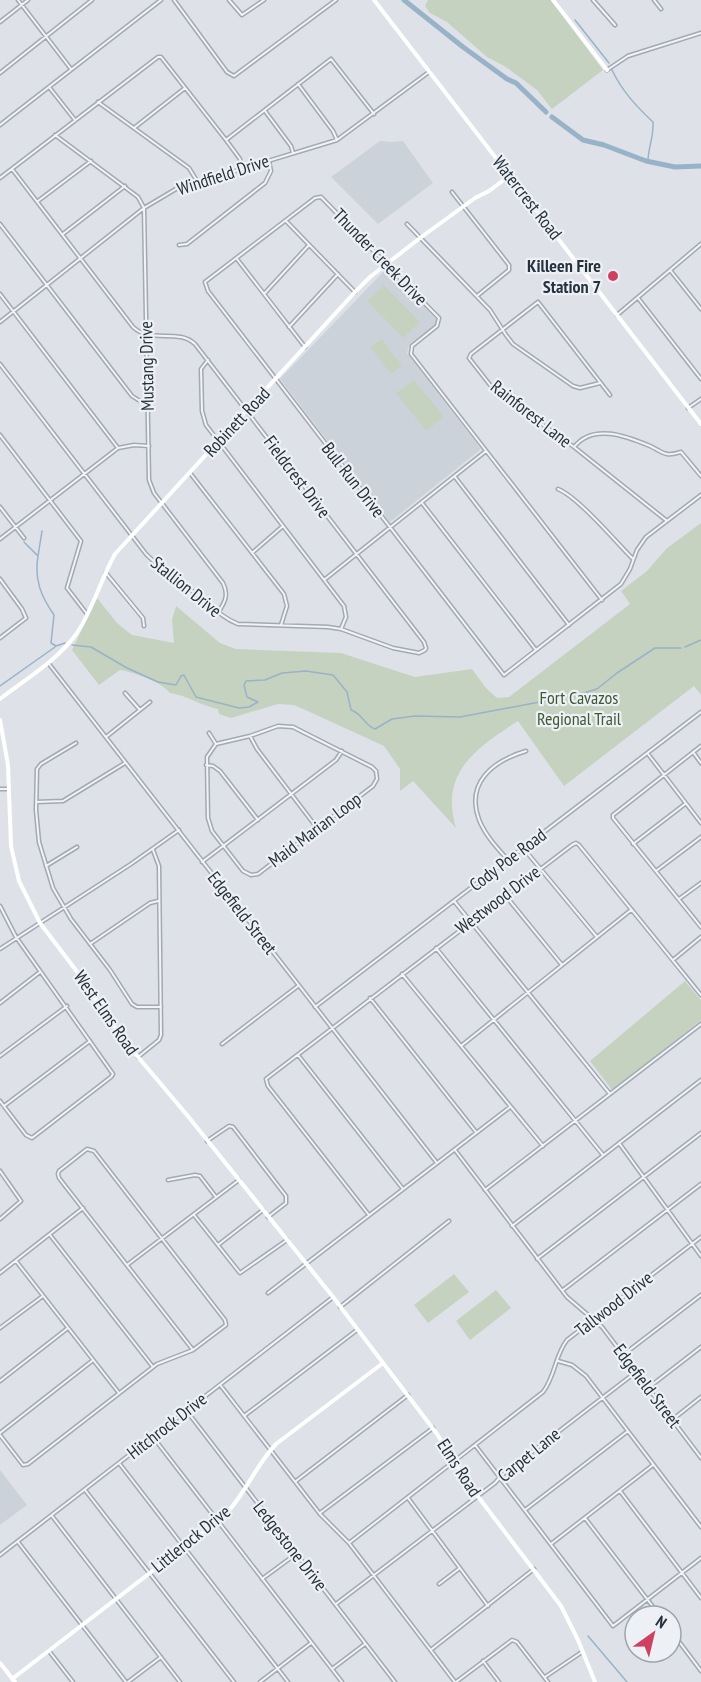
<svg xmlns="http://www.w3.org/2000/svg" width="701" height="1682" font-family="'PT Sans Narrow',sans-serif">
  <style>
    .built { fill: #ccd2da }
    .green { fill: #c5d2bf }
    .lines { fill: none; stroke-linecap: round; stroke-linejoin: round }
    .stream { stroke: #98b3c8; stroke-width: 1.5 }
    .river { stroke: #98b3c8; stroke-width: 5 }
    .street-casing { stroke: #a3a9b2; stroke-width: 5 }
    .street { stroke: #f1f3f6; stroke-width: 2 }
    .secondary { stroke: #fff; stroke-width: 4 }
    .poi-dot { fill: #ce4161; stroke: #edf1f5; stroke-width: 2 }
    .labels { text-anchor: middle; stroke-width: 4.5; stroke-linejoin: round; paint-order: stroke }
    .street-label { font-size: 18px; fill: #27313e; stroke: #edf1f5 }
    .poi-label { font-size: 18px; font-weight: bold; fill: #27313e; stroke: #edf1f5; text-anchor: end }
    .park-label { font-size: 18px; fill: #3e5a34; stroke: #edf1f5 }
  </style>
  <rect width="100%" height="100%" fill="#dee2e8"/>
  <path class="built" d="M380,141L392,142L403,141L433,183L378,224L331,177Z
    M387,268L436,319V324L409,345L407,353L481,449L390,522L280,379Z
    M0,1470L27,1505L0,1525Z"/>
  <path class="green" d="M428,0H551L603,70L552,109L537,90L506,67L487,57L447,22L430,13L425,6Z
    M384,285L420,322L403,338L367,301Z
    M382,339L402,366L391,374L370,347Z
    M414,380L444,417L426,431L396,393Z
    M701,523V695L694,686L564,786L518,721C477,748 439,772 456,828L413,781L400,791V769L384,746L312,713L294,705L278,704L231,718L219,714L218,709C201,706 187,695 170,693C160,681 136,673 120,670L99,685L72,650L97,598L117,623L132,635L174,643L172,620L176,606L220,643L236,649L341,653L415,677L472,669L486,688L497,698L509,697L630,604L621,591L647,571L666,549Z
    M685,981L701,1000V1020L613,1091L590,1061Z
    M454,1274L469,1292L428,1323L414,1305Z
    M496,1290L511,1308L470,1340L456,1321Z"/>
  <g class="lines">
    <path class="stream" d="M575,20L609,63
      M612,70C622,91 636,106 653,122C654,139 648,146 648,162
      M24,542L38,556C34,580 41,596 54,615L51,643L56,646L65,643
      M38,556L42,531
      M72,645L91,647L127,668L158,682L176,685L181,676L184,675L196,697L239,708L249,707L258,702L247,697L244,685L246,681L265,680L282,673L306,671L333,675L347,692L351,710C362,713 365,726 375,729L392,719L415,716L460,717L577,695L597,689L617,673L655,648H681
      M685,647L701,640
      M0,686L55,647
      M588,1636L627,1682"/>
    <path class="river" d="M404,0L463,47L507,79L516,83L546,112
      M552,117L583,140L604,145L646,161L675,167L701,166"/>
    <g class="street-casing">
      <path id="street" d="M18,0L71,69
        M174,0L227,72L234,76L336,0
        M229,0L242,15L264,0
        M593,0L615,25
        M654,0L661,9
        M0,22L28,0
        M607,70L628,56L701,33
        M0,73L92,0
        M298,84L333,131L337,140
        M49,87L75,120
        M98,102L189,168L197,181
        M265,111L291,146L293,153
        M0,125L161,0
        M134,128L185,88
        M55,135L138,197L144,208L149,480L154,493L223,583C229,595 225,602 218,613
        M226,140L331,59L374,114
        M0,178L158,57H161L226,140L240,159L242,168
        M452,192L509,265V270L477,296
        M38,201L91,161
        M286,221L355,292
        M0,224L132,396L140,401H148
        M407,224L490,310L506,335L513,344L573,386L580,388L600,383
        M63,234L125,186
        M179,245L187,244L265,183L271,171L269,162
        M237,259L305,347
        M670,270L701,309
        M0,294L118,448
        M264,294L309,245
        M638,298L701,379
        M617,315L701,244
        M0,322L144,208L176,189L337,140L429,72
        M289,327L338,274
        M208,360L201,369L202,411L206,425L344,606L346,617L341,629
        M0,364L146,554C164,572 183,584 203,599C215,609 223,618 238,624L328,627L341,629L393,648L419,653L425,650L426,648L424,642L195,344C178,328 151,344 133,327L12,169
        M610,395L538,302L471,354L469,358L494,390L574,447L667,521
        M688,408L701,399
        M0,435L81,541L67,588L87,614
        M574,447C593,423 626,436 650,446C655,448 661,453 667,454C672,455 677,453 681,452L701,476
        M190,473L284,594L287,606L281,625
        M455,477L569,625
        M558,489C578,497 616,542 633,559
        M422,503L536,650
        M0,507L24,538
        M0,539L118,448L134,445L149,446
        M252,553L283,526
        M106,573L143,618L144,626
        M0,579L22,609L26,618L0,638
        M324,580L486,451
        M602,600L411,354L412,346L437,326L439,318L321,197L315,198L205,282L208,291L504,675L621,584L630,569L637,550L646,537L701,495
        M49,664L437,1163
        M125,693L140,710
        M278,726L293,727L372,767L376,771L377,779L373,786L258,874L251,875L243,871L212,831L208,818L207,757L216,744L250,736Z
        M209,733L216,744
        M250,736L257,749L317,828
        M106,737L150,702
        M76,743L41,764L37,769L36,810L39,842L53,888L71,919L110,970L132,1004L137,1007H161
        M701,746L613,815V818L701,927
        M693,752L701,763
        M648,754L701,823
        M206,765L213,766L220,771L258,820
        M0,789H8
        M36,802L63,801L125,763
        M633,844L685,804
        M524,849L597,937
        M508,860C498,849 486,836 480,822C464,783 493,761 526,751
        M202,862L336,760L342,751
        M46,866L77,847
        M656,871L701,837
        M505,895L562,965
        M679,899L701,883
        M454,901L610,1094
        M0,906L16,937L113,1074L111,1077L32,1138L26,1135L0,1101
        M90,944L150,903L158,901
        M436,948L603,1155
        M0,949L131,864L179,830
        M673,960L701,937
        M402,974L543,1146
        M370,998L476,1132
        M0,1003L40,972
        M315,1007L701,712
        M222,1044L298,986
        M461,1046L631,910
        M298,1055L403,1189
        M0,1056L67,1006
        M138,1057L159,1040L161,1035L159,866L153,850
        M4,1106L90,1041
        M207,1141L229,1126L233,1127L286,1196V1203L268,1217
        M619,1143L701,1256
        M455,1150L567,1297L602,1327L701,1458
        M0,1171L21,1201L0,1219
        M168,1180L195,1175L200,1176L216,1197
        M485,1190L701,1024
        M194,1215L240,1273L287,1240
        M369,1215L268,1086L266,1079L572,845L576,843L579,845L701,995
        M512,1226L701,1080
        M50,1235L153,1367
        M218,1245L263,1210
        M537,1259L701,1133
        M16,1261L119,1393
        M127,1265L239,1180
        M0,1273L83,1208
        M563,1290L701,1184
        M268,1293L510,1107
        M340,1307L449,1221
        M0,1328L43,1296
        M623,1355L701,1295
        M558,1361L572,1365L586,1376L701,1527
        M0,1381L68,1328
        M221,1386L320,1514L349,1543L455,1682
        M648,1388L701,1347
        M186,1410L395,1682
        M244,1416L357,1330
        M672,1420L701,1397
        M0,1433L92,1361
        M0,1435L23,1465L28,1464L157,1364L193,1350L226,1325L225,1320L94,1151L87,1149L59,1171L58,1174L59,1178L193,1350
        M153,1437L342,1682
        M475,1445L613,1626L701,1558
        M119,1463L288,1682
        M296,1481L408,1395
        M85,1490L234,1682
        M620,1491L701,1598
        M408,1498L488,1606
        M525,1510L628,1431
        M320,1513L433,1428
        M52,1516L180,1682
        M585,1518L660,1616
        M18,1542L126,1682
        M349,1543L543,1392C555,1377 555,1355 567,1340L701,1237
        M551,1544L653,1465
        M0,1555L332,1298
        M262,1579L296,1554
        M439,1584L460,1568
        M336,1604L495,1483L502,1475L636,1372
        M671,1631L701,1671
        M432,1649L534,1569
        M49,1651L73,1682
        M483,1661L499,1682
        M332,1669L365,1644
        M545,1677L582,1652
        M128,1682L161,1657
        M260,1682L311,1643
        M456,1682L512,1640L517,1642L548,1682"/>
    </g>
    <use href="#street" class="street"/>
    <path class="secondary" d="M374,0L701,424
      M553,0L607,70
      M0,699C26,679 58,660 77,633C93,609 101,579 115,554L355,292L370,277L420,238L475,198L489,191L509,176
      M0,720L8,765L11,846L19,881L40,923L75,969L122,1038L187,1115L333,1297L437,1434L467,1482L561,1606L578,1640L595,1682
      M0,1663L15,1682
      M12,1679L224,1516C245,1495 255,1466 276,1444L383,1363"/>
  </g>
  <circle class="poi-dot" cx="613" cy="276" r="6"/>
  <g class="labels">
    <g class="street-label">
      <text transform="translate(223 175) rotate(-18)" y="6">Windfield Drive</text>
      <text transform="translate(527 198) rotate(52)" y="6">Watercrest Road</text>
      <text transform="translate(380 257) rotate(46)" y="6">Thunder Creek Drive</text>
      <text transform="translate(147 366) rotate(-91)" y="6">Mustang Drive</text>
      <text transform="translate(531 414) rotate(38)" y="6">Rainforest Lane</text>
      <text transform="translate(237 422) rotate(-47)" y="6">Robinett Road</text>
      <text transform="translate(297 477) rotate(53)" y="6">Fieldcrest Drive</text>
      <text transform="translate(353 480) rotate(52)" y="6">Bull Run Drive</text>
      <text transform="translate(186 587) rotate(39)" y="6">Stallion Drive</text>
      <text transform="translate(315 830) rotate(-37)" y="6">Maid Marian Loop</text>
      <text transform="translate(508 860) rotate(-37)" y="6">Cody Poe Road</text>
      <text transform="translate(498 900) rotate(-37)" y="6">Westwood Drive</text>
      <text transform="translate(242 913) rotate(52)" y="6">Edgefield Street</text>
      <text transform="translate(106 1013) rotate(55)" y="6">West Elms Road</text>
      <text transform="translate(614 1304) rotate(-38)" y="6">Tallwood Drive</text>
      <text transform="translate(647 1386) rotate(53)" y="6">Edgefield Street</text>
      <text transform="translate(167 1426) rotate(-38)" y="6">Hitchrock Drive</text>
      <text transform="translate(529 1455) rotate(-39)" y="6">Carpet Lane</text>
      <text transform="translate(459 1468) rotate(57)" y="6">Elms Road</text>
      <text transform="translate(191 1539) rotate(-39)" y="6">Littlerock Drive</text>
      <text transform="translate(290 1546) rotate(52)" y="6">Ledgestone Drive</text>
    </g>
    <g class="poi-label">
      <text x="601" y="272">Killeen Fire<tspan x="601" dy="21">Station 7</tspan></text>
    </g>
    <g class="park-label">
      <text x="579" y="704">Fort Cavazos<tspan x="579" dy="21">Regional Trail</tspan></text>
    </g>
  </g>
  <g transform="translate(653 1634) rotate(34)"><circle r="28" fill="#edf1f5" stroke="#9ea4ac" stroke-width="1.5"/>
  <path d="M0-4.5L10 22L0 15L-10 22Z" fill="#ce4161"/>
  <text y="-9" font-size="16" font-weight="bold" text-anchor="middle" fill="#27313e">N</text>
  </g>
</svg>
